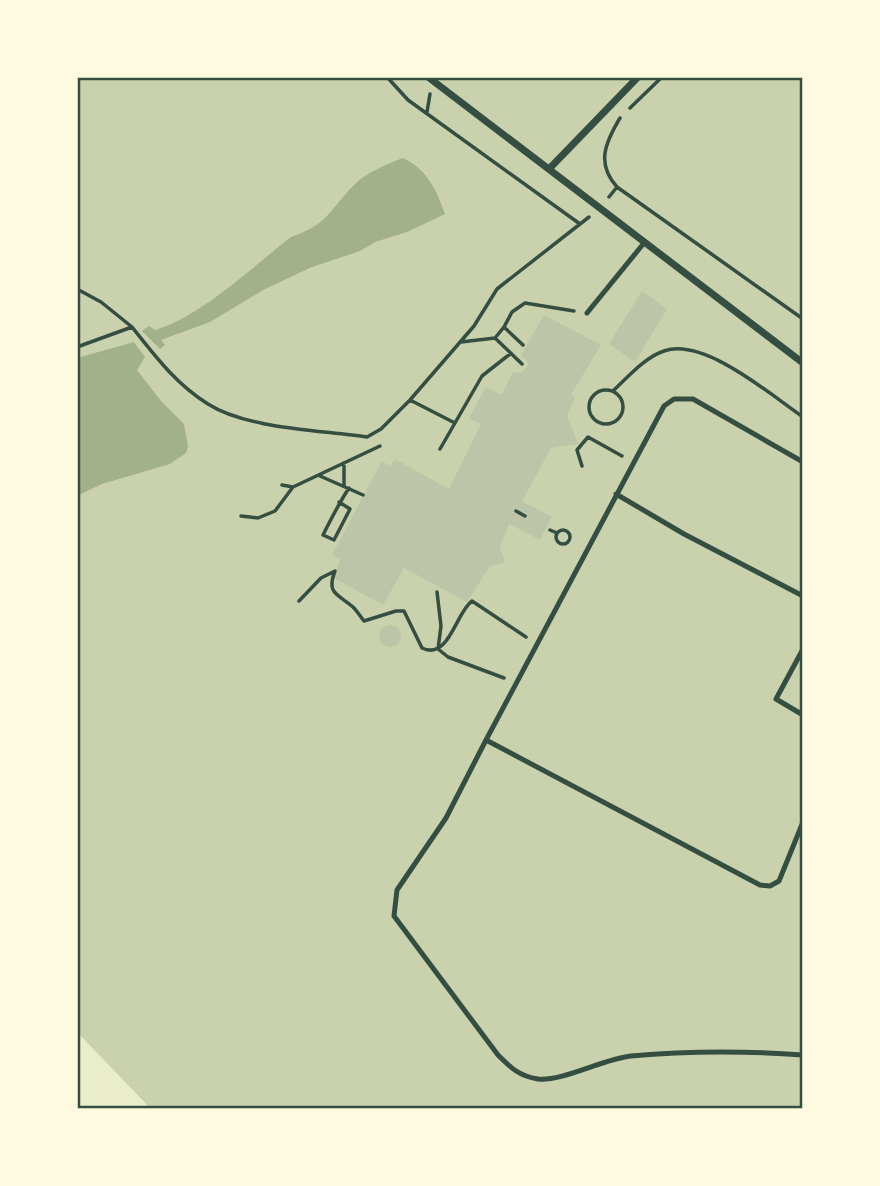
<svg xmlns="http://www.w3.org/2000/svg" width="880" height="1186" font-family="Signika,sans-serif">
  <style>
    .green { fill: #cad2ad }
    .water { fill: #a3b18a }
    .building { fill: #bcc5a7 }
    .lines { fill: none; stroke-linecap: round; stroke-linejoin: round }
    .path { stroke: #344e41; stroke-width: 3.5 }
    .service { stroke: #344e41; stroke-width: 5 }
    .minor { stroke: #344e41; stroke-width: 7 }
    .neatline { fill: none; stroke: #344e41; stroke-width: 2.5 }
  </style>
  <rect width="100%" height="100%" fill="#e9edc9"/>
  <path class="green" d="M77,77H803V1109H151L77,1032Z"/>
  <path class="water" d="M403,158C427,169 437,191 445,214L407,232L375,242L360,251L312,267L263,290L210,322L161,340L165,345L160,349L142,331L149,326L155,330C202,316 252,267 291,237C329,224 329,210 354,185C367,172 387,164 403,158Z
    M134,342L145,357L137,370L161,401L184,424L188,446L186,453L170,464L102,484L77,496V358Z"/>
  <path class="building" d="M642,291L667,309L635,362L609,344Z
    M544,315L601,345L571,395L575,398L567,416L578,444L551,448L522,501L552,517L540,540L509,524L500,546L505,563L490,566L467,602L404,568L383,605L334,578L340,560L332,555L382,461L390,466L395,459L449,489L481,424L469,418L486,387L502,395L513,372L522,373L529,363L521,355Z
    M379 636a11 11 0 1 1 22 0a11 11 0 1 1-22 0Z"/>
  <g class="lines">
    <path class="path" d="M387,77L408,100L580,224
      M630,108L662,77
      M427,112L430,94
      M620,118C605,143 596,164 617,187L803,319
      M609,197L617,187
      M77,289L101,302L132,327
      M495,338L522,364
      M461,342L495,338L504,327
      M523,345L504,327L512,312L525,303L574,311
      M77,347L132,327C155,356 176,384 208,404C247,429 321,430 367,437L381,429L410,400L474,326L497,289L589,217
      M589 407a17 17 0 1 1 34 0a17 17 0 1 1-34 0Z
      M613,391C627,378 645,357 664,351C704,337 771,395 803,417
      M410,400L453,422
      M440,449L482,376L510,354
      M344,466V485
      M582,466L577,450L588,437L622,456
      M320,476L363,495
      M282,485L293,487
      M339,502L350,509L334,540L323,535C331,519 339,503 349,488
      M516,511L525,516
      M241,516L258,518L275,511L293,487L380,446
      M556 537a7 7 0 1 1 14 0a7 7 0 1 1-14 0Z
      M550,530L557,533
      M437,592L441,626L438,649L448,657L504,678
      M299,601L321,578L335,571C326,594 338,594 353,607C357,611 360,616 364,621L396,611H404L422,648C449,661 456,612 472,601L526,637"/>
    <path class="service" d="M587,313L644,243
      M803,462L693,399H674L664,406L486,740L760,885L770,886L779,881L803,822
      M616,494L684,534L803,596
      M803,649L776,699L803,715
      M486,740L446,818L397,890L394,916L498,1055C511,1068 519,1076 538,1079C561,1082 603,1059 631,1056C687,1051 747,1051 803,1055"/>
    <path class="minor" d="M428,77L803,363
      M549,169L638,77"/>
  </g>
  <rect width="880" height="1186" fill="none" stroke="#fefae0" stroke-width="158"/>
  <rect x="79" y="79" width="722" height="1028" class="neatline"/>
</svg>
